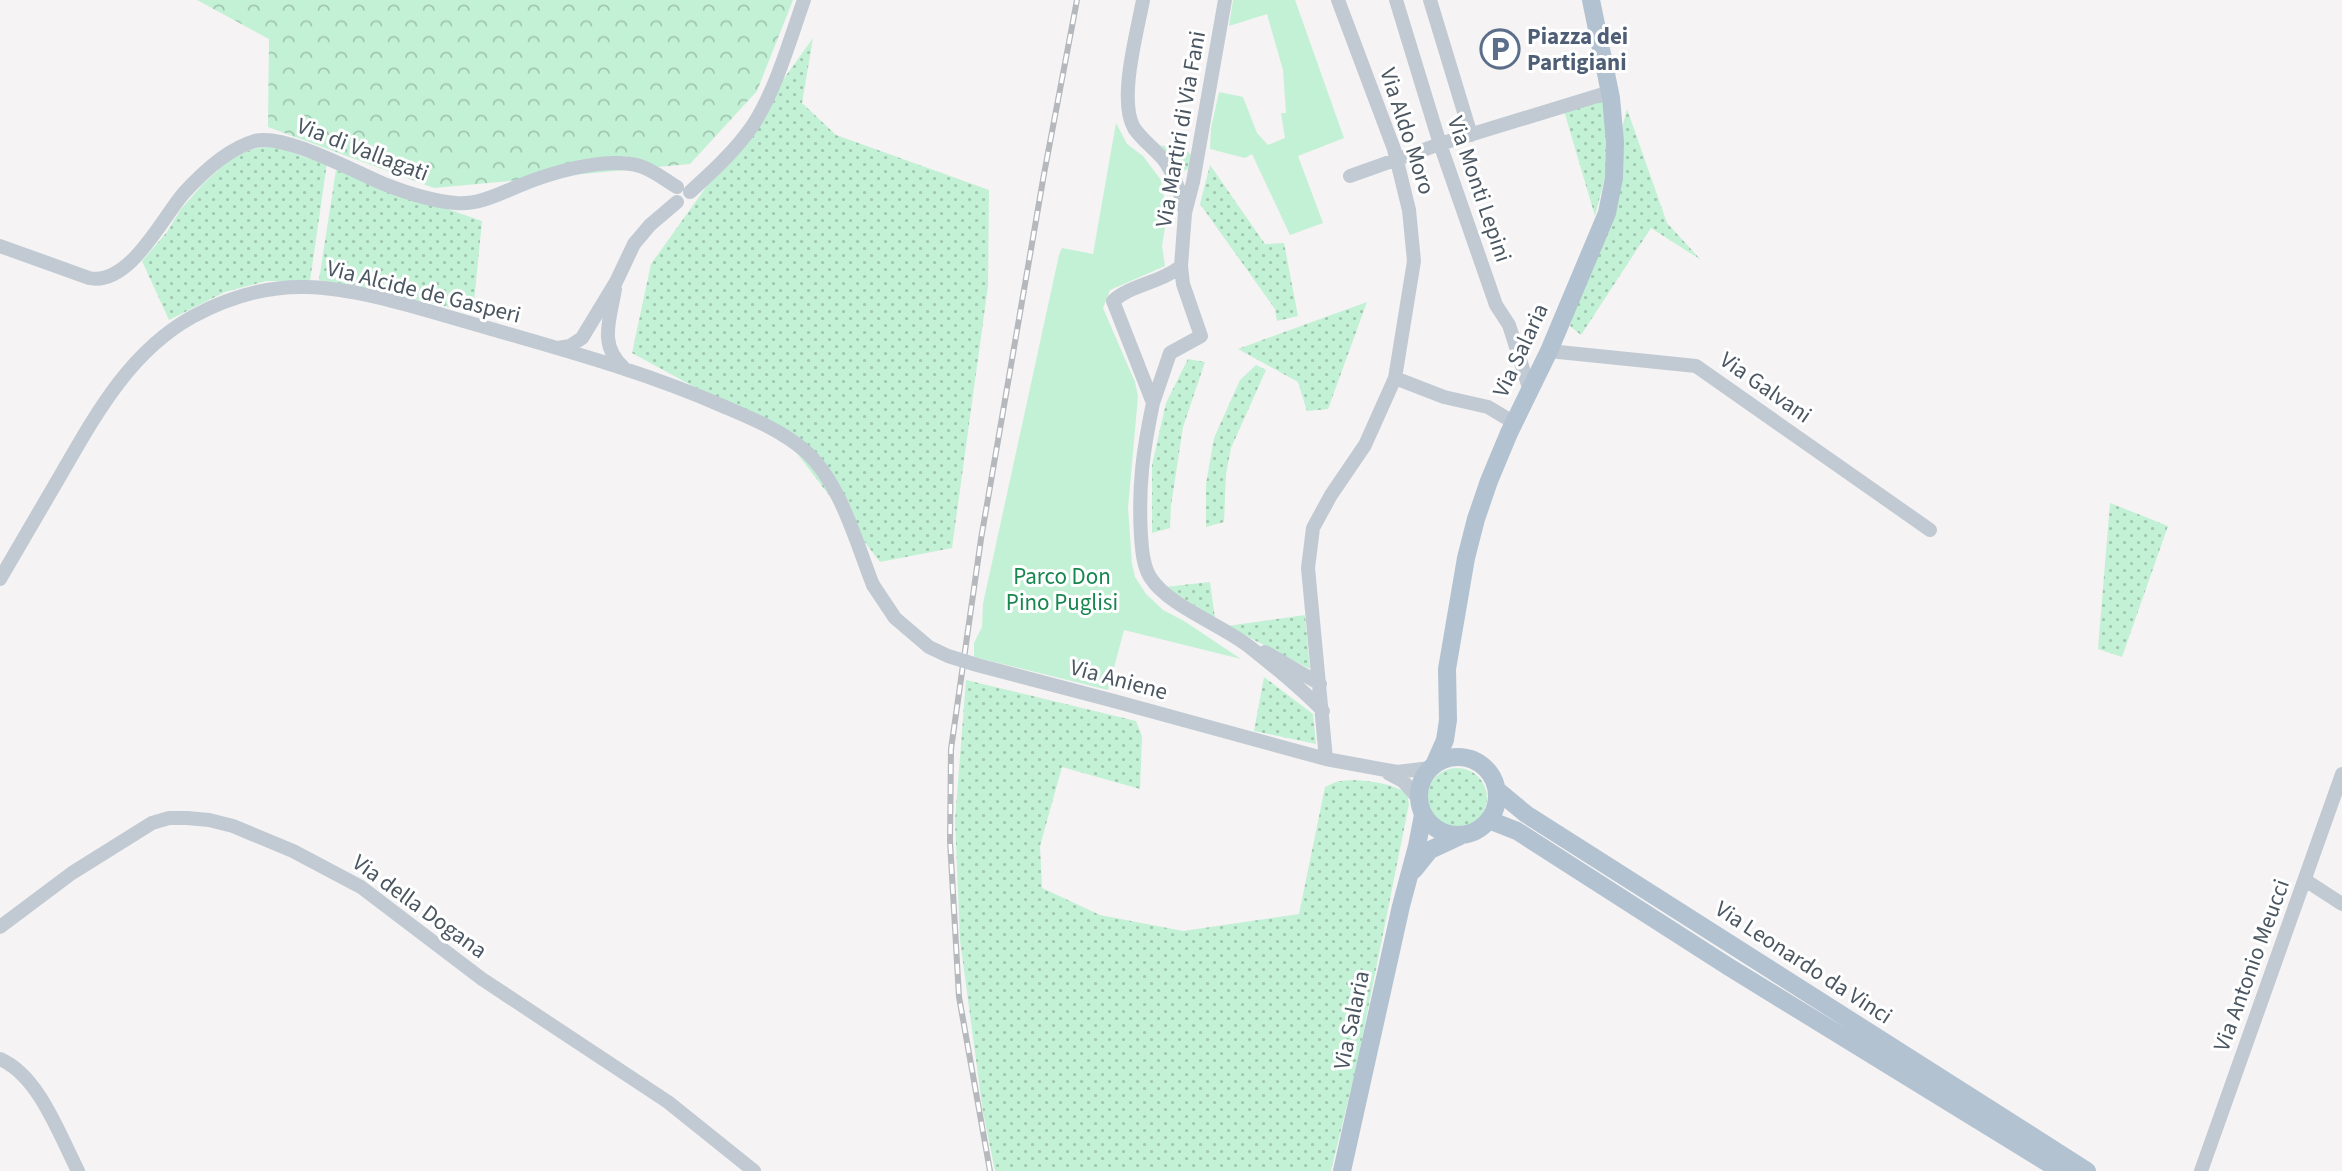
<svg xmlns="http://www.w3.org/2000/svg" width="2342" height="1171" font-family="'Source Sans 3',sans-serif">
  <style>
    .grass { fill: url(#grass-dots) }
    .forest { fill: url(#forest-crowns) }
    .park { fill: #c3f1d5 }
    .lines { fill: none; stroke-linecap: round; stroke-linejoin: round }
    .minor { stroke: #c1cad2; stroke-width: 14 }
    .major { stroke: #b3c2d1; stroke-width: 18 }
    .rail-casing { stroke: #b5b8bd; stroke-width: 6 }
    .rail { stroke: #fff; stroke-width: 3.5; stroke-dasharray: 10; stroke-linecap: butt }
    .minor-bridge { stroke: #c1cad2; stroke-width: 14 }
    .labels { text-anchor: middle; stroke-width: 6; stroke-linejoin: round; paint-order: stroke }
    .service-label { font-size: 23px; font-weight: bold; fill: #4e5e75; stroke: #fff; text-anchor: start }
    .street-label { font-size: 23px; fill: #4a5661; stroke: #fff }
    .park-label { font-size: 23px; fill: #17864f; stroke: #fff }
  </style>
  <defs>
    <pattern id="grass-dots" width="8" height="8" patternUnits="userSpaceOnUse" patternTransform="scale(1.75)"><rect width="8" height="8" fill="#c3f1d5"/><path d="M2 2h.1M6 6h.1" fill="none" stroke="#a0c6b0" stroke-width="1.8" stroke-linecap="round"/></pattern>
    <pattern id="forest-crowns" width="20" height="18" patternUnits="userSpaceOnUse" patternTransform="scale(1.75)"><rect width="20" height="18" fill="#c3f1d5"/><path d="M2 6a3 3 0 1 1 6 0M12 15a3 3 0 1 1 6 0" fill="none" stroke="#a0c6b0"/></pattern>
  </defs>
  <rect width="100%" height="100%" fill="#f5f3f3"/>
  <path class="grass" d="M813,38L802,103L836,135L989,190L988,286L952,548L880,562L783,435L632,353L651,264Z
    M1607,97L1609,161L1595,216L1564,111Z
    M1627,109L1667,223L1701,260L1651,228L1581,335L1570,326Z
    M271,144L304,157L327,163L310,281H266L225,292L169,320L142,261L167,232L181,209L204,183L235,155Z
    M1160,145L1188,152L1191,155L1188,169L1183,171L1178,169Z
    M1210,165L1265,244L1284,243L1298,316L1277,321L1275,309L1200,204Z
    M336,170L482,221L473,312L319,280Z
    M1367,302L1328,409L1307,411L1298,382L1238,349Z
    M1188,359L1205,362L1183,427L1171,506L1170,528L1152,533V465L1166,403Z
    M1256,365L1266,370L1231,448L1226,474L1224,522L1206,527V484L1214,438L1240,380Z
    M2110,503L2168,526L2122,657L2098,649Z
    M1210,582L1215,618L1165,587Z
    M1305,615L1310,669L1227,626Z
    M1264,677L1313,714L1316,744L1254,731Z
    M966,680L1136,721L1142,736L1140,789L1062,767L1040,846L1042,888L1100,915L1183,931L1299,914L1325,787C1330,785 1336,781 1341,781C1358,778 1395,783 1407,794L1409,804L1357,1064L1331,1171H995L983,1112L960,940L955,820Z
    M1427 798a30 30 0 1 1 60 0a30 30 0 1 1-60 0Z"/>
  <path class="forest" d="M197,0H793L757,91L690,164L434,188L268,127L269,39Z"/>
  <path class="park" d="M1233,0H1295L1344,138L1298,156L1323,223L1290,235L1252,154L1245,158L1210,149L1211,128L1219,92L1243,97L1257,133L1268,145L1285,138L1281,113H1286L1283,70L1267,14L1229,26Z
    M1116,123L1127,144L1143,156L1161,180L1167,215L1162,246L1165,266L1110,290L1103,308L1135,382L1138,396L1128,508L1132,564L1135,577L1146,594L1163,610L1184,621L1241,659L1124,630L1108,690L974,657V643L982,627L983,604L1059,255L1062,248L1093,254Z"/>
  <g class="lines">
    <path class="minor" d="M1143,0C1137,33 1118,100 1134,128C1142,140 1155,149 1164,160C1175,175 1180,193 1185,211
      M1396,0L1440,144L1496,305L1509,325L1529,388
      M1430,0L1471,135
      M1350,176L1440,144L1610,92
      M690,192C713,171 736,150 753,125C777,87 789,42 804,0
      M0,246L89,278C129,286 161,220 183,194C201,174 227,149 255,141C284,133 355,172 384,184C407,193 431,201 456,203C477,205 497,195 516,187C549,173 605,156 640,166C653,170 665,180 677,187
      M1181,266C1161,283 1132,284 1113,301L1153,403L1170,353L1201,336L1183,284L1181,266L1185,213L1193,182L1225,0
      M615,289C610,320 598,345 624,368
      M558,348L570,346L582,338L616,282L634,244L650,225L677,202
      M1549,351L1696,366L1930,530
      M1395,378L1444,397L1488,407L1513,422
      M1153,403C1143,451 1138,486 1141,536C1142,550 1143,565 1150,577C1169,607 1223,625 1251,648C1275,667 1302,689 1323,711
      M0,579C21,543 42,507 63,471C97,412 131,351 192,317C227,298 266,286 306,287C362,288 433,313 488,328C568,351 648,373 725,407C753,419 780,430 804,450C840,481 856,542 873,585
      M1265,652L1320,684
      M1114,701L1326,759L1397,772L1430,768
      M1326,759L1308,568L1313,528L1331,495L1365,445L1395,378L1414,261L1409,210L1394,149L1338,0
      M1388,773L1403,781L1418,798
      M2305,880L2342,904
      M0,927L72,873L152,823L169,818H187L209,820L233,826L293,851L361,887L482,979L668,1102L754,1171
      M0,1059C39,1076 59,1134 78,1171
      M2201,1171L2342,774"/>
    <path class="major" d="M1419 796a39 39 0 1 1 78 0a39 39 0 1 1-78 0Z
      M1434,765L1445,740L1448,720L1447,669L1466,558L1476,519L1489,481L1509,433L1549,351L1607,213L1614,178L1615,142L1611,98L1591,0
      M1497,790L1526,814L2087,1171
      M1489,820L1517,831L1729,967L2061,1171
      M1414,870L1430,850L1460,836
      M1342,1171L1401,906L1417,846L1423,815"/>
    <g class="rail-casing">
      <path id="rail" d="M990,1171L959,997L950,841L951,749L981,539L1044,174L1077,0"/>
    </g>
    <use href="#rail" class="rail"/>
    <path class="minor-bridge" d="M873,585L895,618L929,647L948,656L977,665L1114,701"/>
  </g>
  <defs>
    <g id="parking-ring" transform="scale(2.0125)"><circle r="9.5" fill="#fff" stroke="#5c6f8a" stroke-width="1.5"/><path d="M-3.5-5.5H1a3.5 3.5 0 0 1 0 7H-1V5.5H-3.5ZM-1-3.4V-.6H.8a1.4 1.4 0 0 0 0-2.8Z" fill="#5c6f8a"/></g>
  </defs>
  <g fill-rule="evenodd">
    <use href="#parking-ring" x="1500" y="49"/>
  </g>
  <g class="labels">
    <g class="service-label">
      <text x="1527" y="44">Piazza dei<tspan x="1527" dy="26">Partigiani</tspan></text>
    </g>
    <g class="street-label">
      <text transform="translate(1180 129) rotate(-80)" y="8">Via Martiri di Via Fani</text>
      <text transform="translate(1408 131) rotate(72)" y="8">Via Aldo Moro</text>
      <text transform="translate(363 149) rotate(21)" y="8">Via di Vallagati</text>
      <text transform="translate(1480 189) rotate(71)" y="8">Via Monti Lepini</text>
      <text transform="translate(424 291) rotate(14)" y="8">Via Alcide de Gasperi</text>
      <text transform="translate(1520 350) rotate(-65)" y="8">Via Salaria</text>
      <text transform="translate(1766 387) rotate(35)" y="8">Via Galvani</text>
      <text transform="translate(1119 679) rotate(15)" y="8">Via Aniene</text>
      <text transform="translate(420 906) rotate(36)" y="8">Via della Dogana</text>
      <text transform="translate(1804 962) rotate(33)" y="8">Via Leonardo da Vinci</text>
      <text transform="translate(2251 965) rotate(-70)" y="8">Via Antonio Meucci</text>
      <text transform="translate(1351 1020) rotate(-78)" y="8">Via Salaria</text>
    </g>
    <g class="park-label">
      <text x="1062" y="584">Parco Don<tspan x="1062" dy="26">Pino Puglisi</tspan></text>
    </g>
  </g>
</svg>
